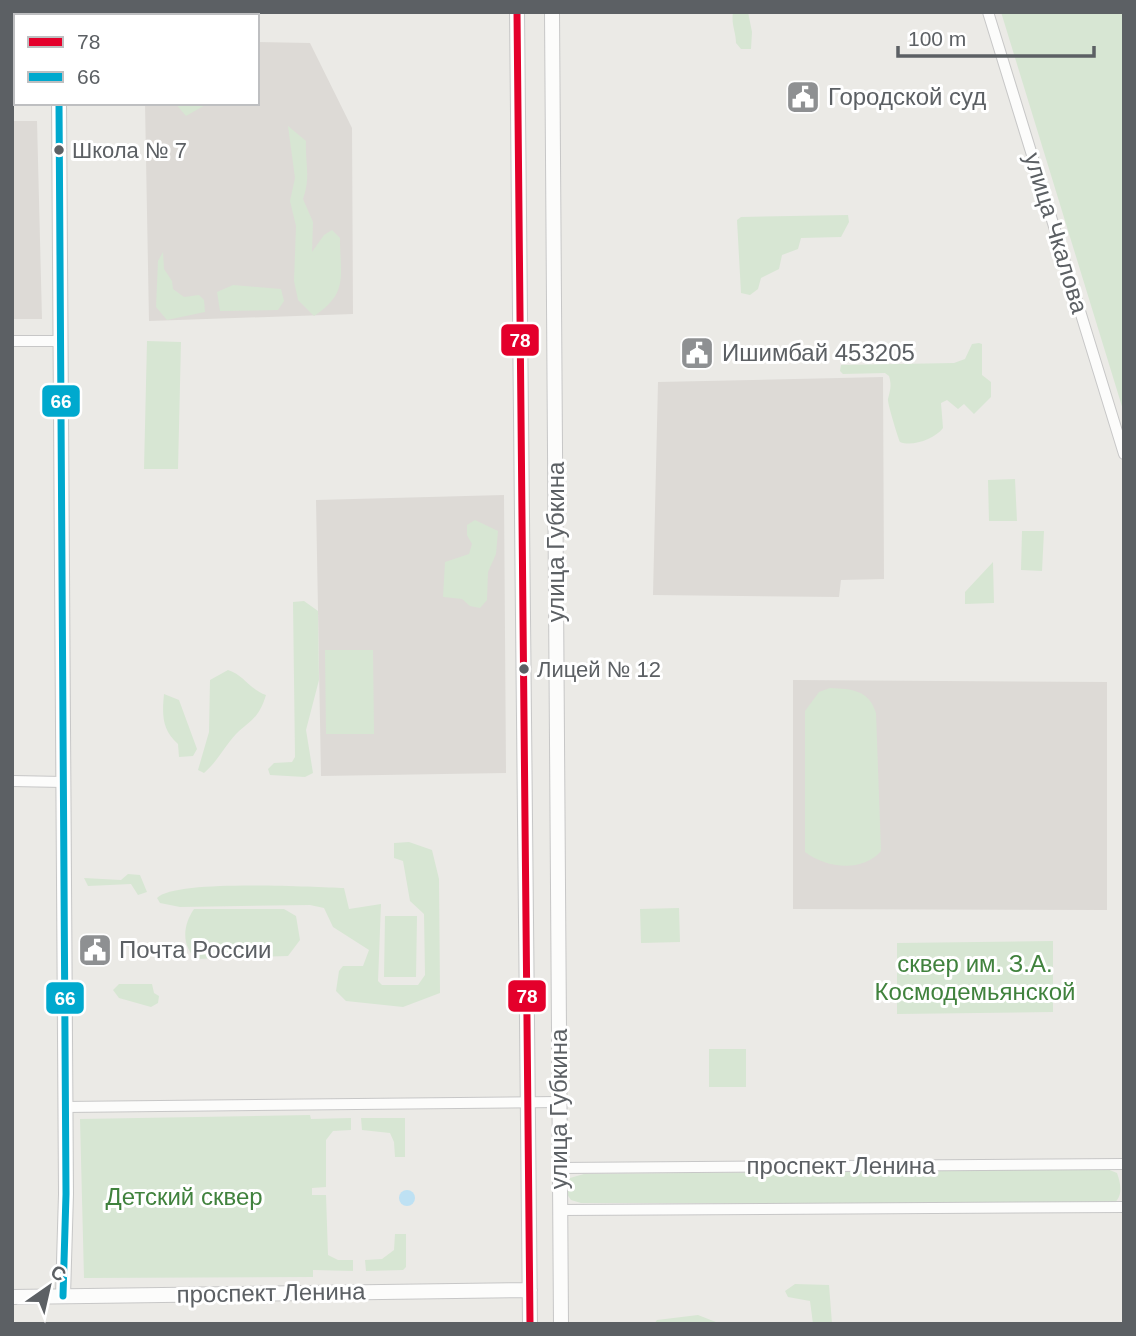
<svg xmlns="http://www.w3.org/2000/svg" width="1136" height="1336" font-family="Arial,sans-serif">
  <style>
    .education { fill: #dddad6 }
    .green { fill: #d7e6d3 }
    .water { fill: #bee1f3 }
    .lines { fill: none; stroke-linecap: round; stroke-linejoin: round }
    .street-casing { stroke: #c7c7c7; stroke-width: 12 }
    .secondary-casing { stroke: #c7c7c7; stroke-width: 16 }
    .street { stroke: #fcfcfb; stroke-width: 10 }
    .secondary { stroke: #fcfcfb; stroke-width: 14 }
    .bus-1-casing { stroke: #fff; stroke-width: 12 }
    .bus-2-casing { stroke: #fff; stroke-width: 12 }
    .bus-1 { stroke: #e4002b; stroke-width: 7 }
    .bus-2 { stroke: #00a9ce; stroke-width: 7 }
    .bus-dot { fill: #5c6064; stroke: #fff; stroke-width: 2.5 }
    .labels { text-anchor: middle; stroke-width: 6; stroke-linejoin: round; paint-order: stroke }
    .bus-label { font-size: 22px; fill: #5c6064; stroke: #fff; text-anchor: start }
    .poi-label { font-size: 24px; fill: #5c6064; stroke: #fff; text-anchor: start }
    .street-label { font-size: 24px; fill: #5c6064; stroke: #fff }
    .park-label { font-size: 24px; fill: #40823d; stroke: #fff }
    .line-badge { stroke: #fff; stroke-width: 2.5 }
    .badge-label { font-size: 19px; text-anchor: middle; font-weight: bold; fill: #fff }
  </style>
  <rect width="100%" height="100%" fill="#ebeae6"/>
  <path class="education" d="M257,42L310,43L352,128L353,314L149,321L145,103H257Z
    M12,121H37L42,319H12Z
    M883,377L884,579L841,580L839,597L653,595L658,382Z
    M504,495L506,773L321,776L316,500Z
    M793,680L1107,682V910L793,909Z"/>
  <path class="green" d="M733,12H748L752,32L751,49H741L736,43C736,32 731,25 733,12Z
    M1001,12H1124V413Z
    M175,103H207V104L186,116Z
    M288,126L306,141C305,164 311,176 303,199L313,222L312,252L324,235L332,230L340,238C340,276 349,293 314,316L298,300L294,281L296,226L290,201L295,178Z
    M848,215L849,222L841,237L801,238L798,249L782,255L779,269L761,278L758,289L750,295L741,293L737,220L741,217Z
    M163,252L164,269L172,281L173,289L184,297L199,295L204,300L205,312L167,320L156,307L158,261Z
    M233,285L281,289L284,301L278,310L220,311L217,292Z
    M147,341L181,342L178,469H144Z
    M979,343L982,344V375L991,382V397L974,414L964,404L958,409L947,400L941,403L943,428C935,439 912,447 900,442C898,438 887,402 888,399C890,390 892,386 889,376L885,373L843,374L840,371L841,365L954,363L965,359L972,344Z
    M1015,479L1017,521H989L988,480Z
    M475,520L498,531L496,554L488,572L487,600L480,608L470,606L462,599L443,597L445,562L469,554L472,544L467,535V525Z
    M1022,531H1044L1042,571L1021,570Z
    M993,562L994,603L965,604V592Z
    M304,601L318,611L319,680L306,730L313,773L305,777L270,775L268,769L274,763L292,762L295,757L293,602Z
    M325,650H373L374,734H326Z
    M228,670C244,675 249,689 266,695C259,718 251,720 236,734C224,747 218,761 204,773L198,770L209,732L210,680Z
    M830,688C852,689 869,690 876,713L881,851C862,873 826,868 805,852V711L819,692Z
    M164,694L179,700L197,749L193,756L179,757L178,744C162,730 162,715 164,694Z
    M409,842L432,850L439,879L440,993L403,1007L346,1001L336,991L339,971L343,966H363L369,950L333,927L324,908L310,905L180,907L160,903L157,898C175,879 311,887 344,888L349,909L381,904L378,981L382,985H418L425,975L424,914L410,901L403,861L394,858V843Z
    M128,874L140,875L147,892L138,895L131,884L88,886L84,878L121,880Z
    M679,908L680,942L641,943L640,909Z
    M194,909H284L296,916L300,940L288,956L196,959C181,945 183,925 194,909Z
    M385,916H417L416,977H384Z
    M1053,941V1012L897,1014V943Z
    M119,984H152L154,993L159,996L158,1003L151,1007L119,998L113,990Z
    M709,1049H746V1087H709Z
    M310,1115L311,1119L351,1118V1130L333,1131L326,1140V1187L312,1188V1195H326L328,1255L338,1260H353V1271L313,1270V1277L84,1278L80,1119Z
    M361,1118H405V1157H395L394,1142L390,1133L362,1130Z
    M1107,1169L1117,1173C1121,1184 1123,1196 1114,1203H581L571,1200L566,1193L570,1178L584,1174Z
    M395,1234H406V1267L403,1270L366,1271L365,1260L382,1259L394,1250Z
    M795,1284L829,1285L832,1324H813L810,1301L788,1297L785,1291Z
    M698,1315L721,1324H654L657,1320Z"/>
  <path class="water" d="M399 1198a8 8 0 1 1 16 0a8 8 0 1 1-16 0Z"/>
  <g class="lines">
    <g class="street-casing">
      <path id="street" d="M988,12L1124,454
        M12,341H60
        M12,781L63,782
        M64,1107L559,1102
        M559,1168L1124,1164
        M559,1210L1124,1207"/>
    </g>
    <g class="secondary-casing">
      <path id="secondary" d="M58,12V16
        M517,12L530,1324
        M552,12L561,1324
        M59,103L66,1194L63,1296
        M12,1297L530,1290"/>
    </g>
    <use href="#street" class="street"/>
    <use href="#secondary" class="secondary"/>
    <g class="bus-1-casing">
      <path id="bus-1" d="M517,12L530,1324"/>
    </g>
    <g class="bus-2-casing">
      <path id="bus-2" d="M59,103L66,1194L63,1296"/>
    </g>
    <use href="#bus-1" class="bus-1"/>
    <use href="#bus-2" class="bus-2"/>
  </g>
  <defs>
    <g id="civic-square" transform="scale(1.75)"><rect x="-9" y="-9" width="18" height="18" rx="4" fill="#8e9092" stroke="#fff"/><path d="M-.6-6.5H3V-4.5H.6V-3L4-1V1h2V6H-6V1h2V-1L-.6-3ZM-1.2 2.5V6h2.4V2.5Z" fill="#fff"/></g>
  </defs>
  <g fill-rule="evenodd">
    <use href="#civic-square" x="803" y="97"/>
    <use href="#civic-square" x="697" y="353"/>
    <use href="#civic-square" x="95" y="950"/>
  </g>
  <g class="bus-dot">
    <circle cx="59" cy="150" r="6"/>
    <circle cx="524" cy="669" r="6"/>
  </g>
  <g class="labels">
    <g class="bus-label">
      <text x="72" y="158">Школа № 7</text>
      <text x="537" y="677">Лицей № 12</text>
    </g>
    <g class="poi-label">
      <text x="828" y="105">Городской суд</text>
      <text x="722" y="361">Ишимбай 453205</text>
      <text x="119" y="958">Почта России</text>
    </g>
    <g class="street-label">
      <text transform="translate(1056 233) rotate(73)" y="8">улица Чкалова</text>
      <text transform="translate(556 542) rotate(-90)" y="8">улица Губкина</text>
      <text transform="translate(559 1109) rotate(-90)" y="8">улица Губкина</text>
      <text x="841" y="1174">проспект Ленина</text>
      <text transform="translate(271 1293) rotate(-1)" y="8">проспект Ленина</text>
    </g>
    <g class="park-label">
      <text x="975" y="972">сквер им. З.А.<tspan x="975" dy="28">Космодемьянской</tspan></text>
      <text x="184" y="1205">Детский сквер</text>
    </g>
  </g>
  <g class="line-badge">
    <rect x="500" y="323" width="40" height="34" rx="7" fill="#e4002b"/>
    <rect x="41" y="384" width="40" height="34" rx="7" fill="#00a9ce"/>
    <rect x="507" y="979" width="40" height="34" rx="7" fill="#e4002b"/>
    <rect x="45" y="981" width="40" height="34" rx="7" fill="#00a9ce"/>
  </g>
  <g class="badge-label">
    <text x="520" y="347">78</text>
    <text x="61" y="408">66</text>
    <text x="527" y="1003">78</text>
    <text x="65" y="1005">66</text>
  </g>
  <rect width="1136" height="1336" fill="none" stroke="#5c6064" stroke-width="28"/>
  <rect x="14" y="14" width="245" height="91" fill="#ffffff" stroke="#bebfc1" stroke-width="2"/>
  <rect x="28" y="37" width="35" height="10" fill="#e4002b" stroke="#bebfc1" stroke-width="2"/>
  <text x="77" y="49" font-size="21" fill="#5c6064">78</text>
  <rect x="28" y="72" width="35" height="10" fill="#00a9ce" stroke="#bebfc1" stroke-width="2"/>
  <text x="77" y="84" font-size="21" fill="#5c6064">66</text>
  <g transform="translate(49 1287) rotate(34)" stroke="#ffffff" stroke-width="5" paint-order="stroke">
  <path d="M0-5L12 26L0 18L-12 26Z" fill="#5c6064"/>
  <text y="-10" font-size="19" font-weight="bold" text-anchor="middle" fill="#5c6064">С</text>
  </g>
  <path d="M898 46v10h196v-10" fill="none" stroke="#5c6064" stroke-width="3.5"/>
  <text x="908" y="46" font-size="21" fill="#5c6064" stroke="#ffffff" stroke-width="5" paint-order="stroke">100 m</text>
</svg>
